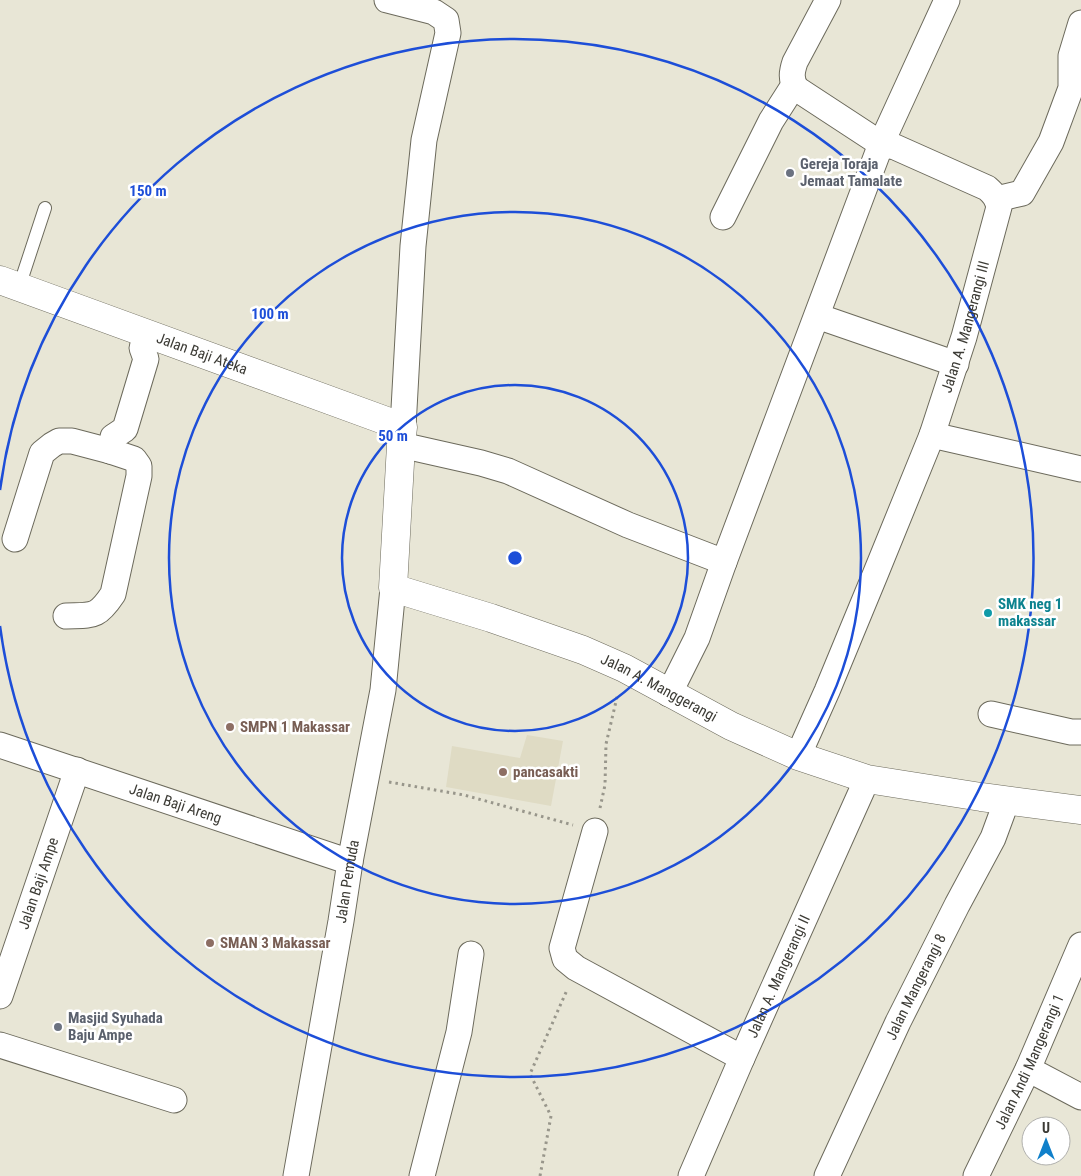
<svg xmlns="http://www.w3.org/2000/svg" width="1081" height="1176" font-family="'Roboto Condensed',sans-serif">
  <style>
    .built { fill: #dfdbc4 }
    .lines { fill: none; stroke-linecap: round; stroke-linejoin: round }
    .lane-casing { stroke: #6c6a5c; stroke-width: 14 }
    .street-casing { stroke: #6c6a5c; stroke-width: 27 }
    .secondary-casing { stroke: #6c6a5c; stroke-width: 29 }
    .path { stroke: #98968b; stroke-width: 3; stroke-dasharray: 2.5 4; stroke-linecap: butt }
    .lane { stroke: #fff; stroke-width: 12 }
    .street { stroke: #fff; stroke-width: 25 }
    .secondary { stroke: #fff; stroke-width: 28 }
    .ring { fill: none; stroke: #1d4ed8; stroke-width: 2.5 }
    .worship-dot { fill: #6b7280; stroke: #fff; stroke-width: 2 }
    .culture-dot { fill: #0f9aa8; stroke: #fff; stroke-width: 2 }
    .education-dot { fill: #8d6e63; stroke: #fff; stroke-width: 2 }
    .labels { text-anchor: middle; stroke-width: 5; stroke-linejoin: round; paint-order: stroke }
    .worship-label { font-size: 15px; font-weight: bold; fill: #5b616d; stroke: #fff; text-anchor: start }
    .street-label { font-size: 15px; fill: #3c3b35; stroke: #fff }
    .culture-label { font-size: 15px; font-weight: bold; fill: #0d838f; stroke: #fff; text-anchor: start }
    .education-label { font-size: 15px; font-weight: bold; fill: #785e54; stroke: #fff; text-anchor: start }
    .centre { fill: #1d4ed8; stroke: #fff; stroke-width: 2.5 }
    .ring-label { font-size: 15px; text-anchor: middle; font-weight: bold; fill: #1d4ed8; stroke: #fff; stroke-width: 5; stroke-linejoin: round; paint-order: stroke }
  </style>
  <rect width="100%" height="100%" fill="#e8e6d6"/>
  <path class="built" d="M527,735L563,741L551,806L446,787L452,746L520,758Z"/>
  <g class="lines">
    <g class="lane-casing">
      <path id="lane" d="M19,287L45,208"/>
    </g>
    <g class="street-casing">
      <g id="street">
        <path d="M387,0L434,12L446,20L448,33L424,140L413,246L403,427"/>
        <path d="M997,199L1022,193L1051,142L1071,88V56L1081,23"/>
        <path d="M723,217L771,121L794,85"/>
        <path d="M817,316L956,364"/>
        <path d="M932,435L1081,469"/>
        <path d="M401,445L481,463L508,471L628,525L724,562L881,144L947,0"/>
        <path d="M110,451L113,437L125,429L146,359L142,348L147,334"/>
        <path d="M15,539L42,453L52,445L59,441H72L110,451L134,459L139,466V476L113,594C97,618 93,615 66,616"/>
        <path d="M669,694L697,638L724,562"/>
        <path d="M991,714L1071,732H1081"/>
        <path id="s1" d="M0,745L350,862"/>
        <path id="s2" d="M798,756L827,691L875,575L932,435L964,337L999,207C997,198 994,194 987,188L895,147L881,144L797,89C790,80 792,71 795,62L828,0"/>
        <path d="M595,831L562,948L565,959L576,968L742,1058"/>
        <path id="s3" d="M0,996L77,770"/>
        <path d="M0,1045L174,1100"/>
        <path d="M1028,1069L1081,1097"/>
        <path id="s4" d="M296,1176L341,921L350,862L383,690L393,588"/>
        <path d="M422,1176L459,1032L471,954"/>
        <path id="s5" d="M691,1176L742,1058L867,779"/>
        <path id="s6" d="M827,1176L898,1022L957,905L993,838L1007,800"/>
        <path id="s7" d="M976,1176L1028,1069L1081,945"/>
      </g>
    </g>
    <g class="secondary-casing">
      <g id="secondary">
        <path id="s8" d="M0,280L403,427L401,445L393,588L491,618L583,650L624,668L731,726L798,756L867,779L981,797L1081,810"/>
      </g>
    </g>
    <path class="path" d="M389,782L464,795L573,825
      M600,808L605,785L606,744L618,693
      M540,1176L551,1116L530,1074L567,990"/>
    <use href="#lane" class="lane"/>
    <use href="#street" class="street"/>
    <use href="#secondary" class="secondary"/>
  </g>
  <g class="ring">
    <circle cx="515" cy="558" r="173"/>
    <circle cx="515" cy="558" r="346"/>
    <path d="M0 490A519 519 0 1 1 0 626"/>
  </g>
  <g class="worship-dot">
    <circle cx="790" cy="173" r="5"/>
    <circle cx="58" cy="1027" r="5"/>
  </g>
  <circle class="culture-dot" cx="988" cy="613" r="5"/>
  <g class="education-dot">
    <circle cx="230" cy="727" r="5"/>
    <circle cx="503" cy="772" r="5"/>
    <circle cx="210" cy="943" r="5"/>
  </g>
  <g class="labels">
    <g class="worship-label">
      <text x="800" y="169">Gereja Toraja<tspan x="800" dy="17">Jemaat Tamalate</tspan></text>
      <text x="68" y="1023">Masjid Syuhada<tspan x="68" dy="17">Baju Ampe</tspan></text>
    </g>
    <g class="street-label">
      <text dy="5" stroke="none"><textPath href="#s2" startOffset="461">Jalan A. Mangerangi III</textPath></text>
      <text dy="5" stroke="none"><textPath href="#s8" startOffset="215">Jalan Baji Ateka</textPath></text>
      <text dy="5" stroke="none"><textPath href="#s8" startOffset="875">Jalan A. Manggerangi</textPath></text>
      <text dy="5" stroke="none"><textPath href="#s1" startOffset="185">Jalan Baji Areng</textPath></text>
      <text dy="5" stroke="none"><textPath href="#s4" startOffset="299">Jalan Pemuda</textPath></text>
      <text dy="5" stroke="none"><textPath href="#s3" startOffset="119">Jalan Baji Ampe</textPath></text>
      <text dy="5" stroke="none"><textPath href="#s5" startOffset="218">Jalan A. Mangerangi II</textPath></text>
      <text dy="5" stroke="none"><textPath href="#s6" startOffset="209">Jalan Mangerangi 8</textPath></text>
      <text dy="5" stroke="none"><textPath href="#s7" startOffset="126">Jalan Andi Mangerangi 1</textPath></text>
    </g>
    <g class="culture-label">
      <text x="998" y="609">SMK neg 1<tspan x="998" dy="17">makassar</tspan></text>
    </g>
    <g class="education-label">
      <text x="240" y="732">SMPN 1 Makassar</text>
      <text x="513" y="777">pancasakti</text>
      <text x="220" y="948">SMAN 3 Makassar</text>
    </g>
  </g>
  <circle cx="515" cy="558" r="8" class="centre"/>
  <g class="ring-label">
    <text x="148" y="196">150 m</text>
    <text x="270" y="319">100 m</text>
    <text x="393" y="441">50 m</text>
  </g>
  <g transform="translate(1046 1141)"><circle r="24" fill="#ffffff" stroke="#b1b1ae"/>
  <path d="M0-4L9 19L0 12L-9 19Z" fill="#1080ca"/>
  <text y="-8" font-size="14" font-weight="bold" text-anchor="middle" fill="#3c3b35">U</text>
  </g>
</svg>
